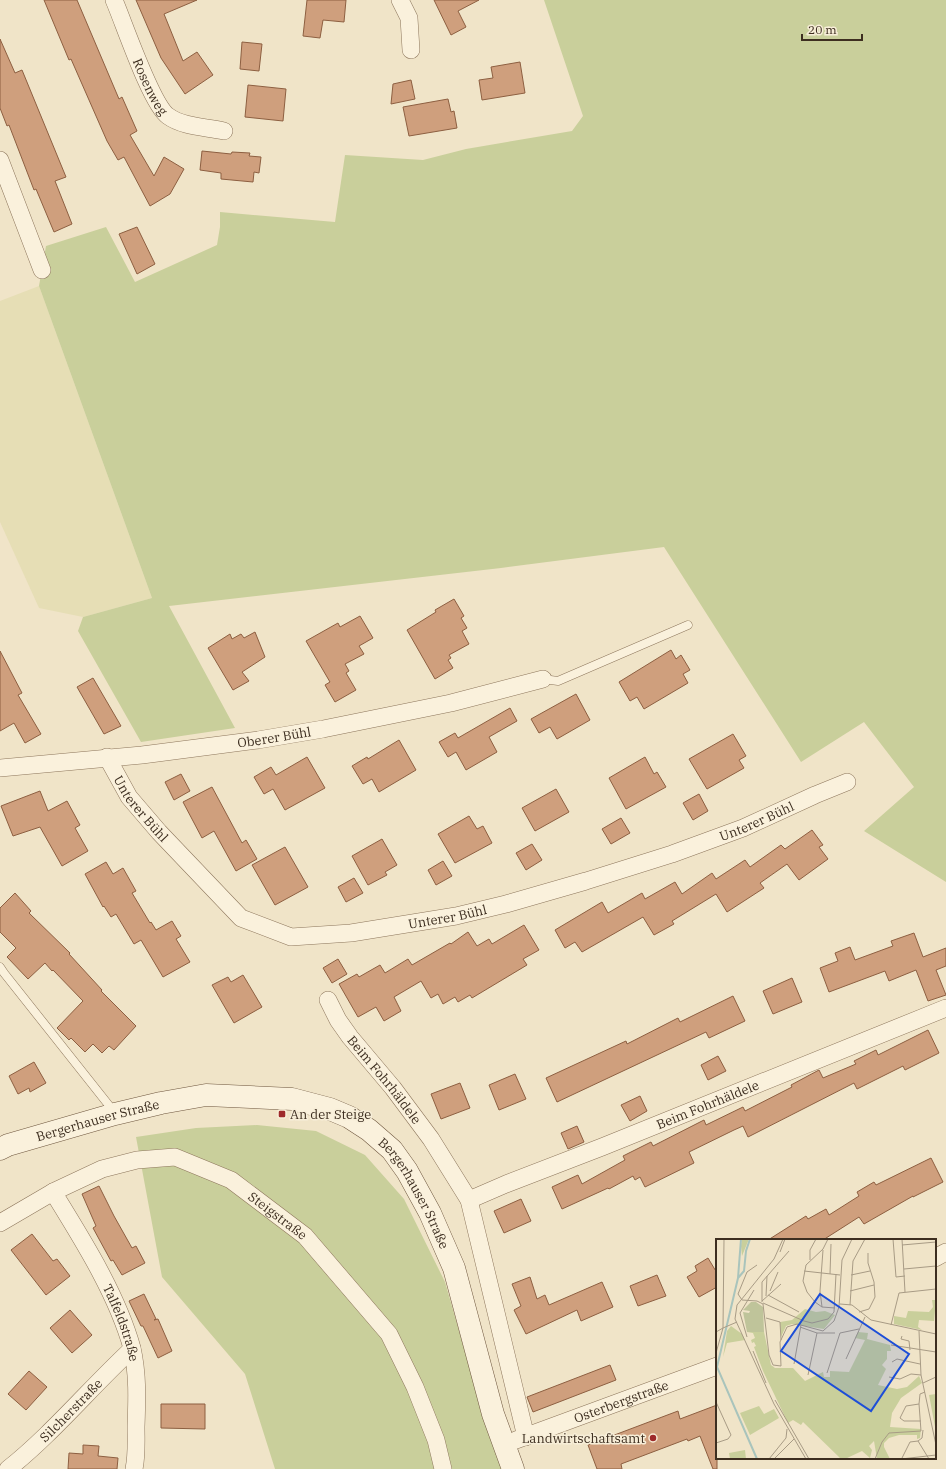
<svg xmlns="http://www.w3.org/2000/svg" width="946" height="1469" font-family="'IBM Plex Serif',serif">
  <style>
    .farmland { fill: #e6deb5 }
    .green { fill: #c9cf9b }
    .building { fill: #cf9f7d; stroke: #8d5f41 }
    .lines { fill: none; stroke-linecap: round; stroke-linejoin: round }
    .service-casing { stroke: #8d765c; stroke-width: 9 }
    .minor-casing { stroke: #8d765c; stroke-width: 18 }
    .secondary-casing { stroke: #6f573f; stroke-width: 23 }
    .service { stroke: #faf1dc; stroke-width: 8 }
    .minor { stroke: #faf1dc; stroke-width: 17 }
    .secondary { stroke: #faf1dc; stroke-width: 22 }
    .poi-dot { fill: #9e2a2b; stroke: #f7eed8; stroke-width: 1.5 }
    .labels { text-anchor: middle; stroke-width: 3; stroke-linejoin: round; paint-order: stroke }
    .street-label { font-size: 13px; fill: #3d2e20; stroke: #f7eed8 }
    .poi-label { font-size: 13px; fill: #3d2e20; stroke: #f7eed8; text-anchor: start }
    .inset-river { fill: none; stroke: #a9c4bc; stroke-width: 2 }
    .inset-road { fill: none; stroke: #a89b85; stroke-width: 1 }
    .view { fill: #1d4ed8; fill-opacity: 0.15; stroke: #1d4ed8; stroke-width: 2 }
    .inset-edge { fill: none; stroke: #3d2e20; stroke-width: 2 }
  </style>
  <rect width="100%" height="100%" fill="#f0e4c8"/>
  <path class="farmland" d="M39,286L152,598L83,617L39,608L0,522V301Z"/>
  <path class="green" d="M544,0H946V882L864,831L914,787L864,722L801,762L664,547L501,568L169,606L235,728L141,742L78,631L83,617L152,598L39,286L46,246L106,227L135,282L217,245L220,227V212L335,222L345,155L423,160L466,149L572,131L583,116Z
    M257,1125L316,1131L365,1155L404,1199L445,1282L489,1435L503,1469H275L245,1374L162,1277L136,1137L196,1128Z"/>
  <path class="building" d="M44,0H77L119,99L122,97L137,131L130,135L154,176L164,157L184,169L170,194L150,206L124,157L118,160L107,141L71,59L69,60Z
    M136,0H197L164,14L183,61L197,52L213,75L185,94L161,58Z
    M307,0H346L344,22L323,20L320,38L303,36Z
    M434,0H479L458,11L466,27L451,35Z
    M0,39L15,73L22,70L66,177L55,181L72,224L54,232L36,189L34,190L9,125L7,126L0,108Z
    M242,42L262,44L259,71L240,69Z
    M520,62L525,93L482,100L479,80L493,78L491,67Z
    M411,80L415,99L391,104L393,84Z
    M248,85L286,89L283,121L245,117Z
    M448,99L451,112L454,111L457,128L409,136L403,107Z
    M202,151L231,154L232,152L250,153L249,156L261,157L259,173L254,172L253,182L221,179V173L200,170Z
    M137,227L155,264L137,274L119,234Z
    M454,599L464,616L461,618L467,628L462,631L469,644L449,655L451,658L448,660L453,668L435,679L407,630L436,612L435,610Z
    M360,616L373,638L359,646L364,654L345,664L349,671L346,673L356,690L335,702L325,685L330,682L306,641L338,623L340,627Z
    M255,632L265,657L242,672L249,681L233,690L208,648L230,634L232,639L241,634L244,638Z
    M671,650L676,659L681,655L690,670L683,674L688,683L644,709L637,697L630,701L619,682Z
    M0,651L22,693L18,695L41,734L25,743L14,723L0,731Z
    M93,678L121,726L104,734L77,687Z
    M576,694L590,720L557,739L550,727L539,733L531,719Z
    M510,708L517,721L489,737L497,752L466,770L456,752L448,757L439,742L455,733L458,738Z
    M733,734L746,756L739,760L744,768L707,789L689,759Z
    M399,740L416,770L379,792L372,779L363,784L352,766L367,757L368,759Z
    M307,757L325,788L285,810L273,789L264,794L254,777L271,767L276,775Z
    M645,757L654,774L657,772L666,787L626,809L609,778Z
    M181,774L190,791L174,800L165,782Z
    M212,787L242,843L246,840L257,859L236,871L214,831L202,838L183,802Z
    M556,789L569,812L535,831L522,808Z
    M40,791L48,811L67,801L80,825L75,828L88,851L62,866L40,827L13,836L1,806Z
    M699,794L708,811L693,820L683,803Z
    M469,816L477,829L483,826L492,843L455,863L438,834Z
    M621,818L630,833L611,844L602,829Z
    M812,830L823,845L819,847L828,859L799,880L787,864L760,883L764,888L727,912L716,894L672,921L674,924L654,935L643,917L582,952L575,942L565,948L555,930L602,902L608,913L642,893L645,899L675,882L682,894L712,873L716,879L745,860L750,867L781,845L785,849Z
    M382,839L397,865L385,872L387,875L368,885L352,856Z
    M532,844L542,860L526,870L516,853Z
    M285,847L308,887L275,905L252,865Z
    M443,861L452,876L436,885L428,870Z
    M106,862L113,874L123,868L136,891L132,893L150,923L151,922L156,930L172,921L181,936L176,939L190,962L163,977L141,940L134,944L116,914L111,917L104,906L103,907L85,874Z
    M354,878L363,893L346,902L338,887Z
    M15,893L31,911L29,913L70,953L69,954L102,990L101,991L136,1026L114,1050L109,1046L102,1053L93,1044L85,1052L71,1038L69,1040L57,1028L83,1001L53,970L52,971L45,963L28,979L7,957L16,948L0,932V908Z
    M524,925L539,950L523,959L527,965L472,998L470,995L458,1002L455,997L443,1004L438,994L431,998L421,981L394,997L401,1011L384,1021L376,1007L358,1017L339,984L357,974L359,977L380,965L385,973L408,959L412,965L450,943L451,944L468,932L477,946L489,939L492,944Z
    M914,933L923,957L946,948V966L936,970L946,995L928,1001L916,970L889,981L885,971L829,992L820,968L838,961L835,953L850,947L855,960L893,946L891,941Z
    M338,959L347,974L332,983L323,968Z
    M243,975L262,1007L234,1023L212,985L228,977L231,982Z
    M792,978L802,1002L773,1014L763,991Z
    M733,996L745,1021L709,1038L706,1032L557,1102L546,1078L626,1041L627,1044L678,1018L680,1022Z
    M928,1030L939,1053L905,1070L903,1066L857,1089L854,1083L748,1137L743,1126L734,1130L689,1152L694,1163L645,1187L640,1177L635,1180L633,1176L609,1189L608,1188L562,1209L552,1187L578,1175L582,1184L625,1160L623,1156L651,1142L653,1146L704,1120L706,1125L743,1107L745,1111L792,1087L791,1085L819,1070L823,1078L856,1064L854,1061L876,1050L878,1055Z
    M718,1056L726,1071L708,1080L701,1065Z
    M34,1062L46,1083L30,1092L29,1088L18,1094L9,1076Z
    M515,1074L526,1099L499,1110L489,1085Z
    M460,1083L470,1108L441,1119L431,1094Z
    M640,1096L647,1111L630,1121L621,1105Z
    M577,1126L584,1142L568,1149L561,1133Z
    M931,1158L943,1182L913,1197V1196L864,1224L859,1217L823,1240H768L806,1216L808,1219L826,1209L829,1215L859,1196L857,1192L874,1182L876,1185Z
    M99,1186L114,1216L132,1248L136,1246L145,1263L122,1275L113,1260L111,1261L93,1228L96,1226L82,1194Z
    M521,1199L531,1221L504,1233L494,1211Z
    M32,1234L53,1261L57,1259L70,1276L46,1295L11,1250Z
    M708,1258L717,1273V1287L699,1297L687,1277L697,1271L695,1266Z
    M657,1275L666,1296L638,1306L630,1286Z
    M530,1277L537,1299L545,1295L549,1305L602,1282L613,1307L581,1321L577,1310L526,1334L514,1310L521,1306L512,1284Z
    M144,1294L156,1319L154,1320L158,1319L172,1351L158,1358L143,1326H141L129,1301Z
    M70,1310L92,1335L72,1353L50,1328Z
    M610,1365L616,1380L533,1412L527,1397Z
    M29,1371L47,1387L26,1410L8,1394Z
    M161,1404H205V1429L161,1428Z
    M717,1405V1469H713L700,1436L688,1441L687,1439L621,1464L622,1469H597L588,1445L678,1411L680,1419Z
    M83,1445L99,1446L98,1456L118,1458L117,1469H68L69,1453L83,1454Z"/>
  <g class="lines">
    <g class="service-casing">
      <path id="service" d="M543,679L558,681L688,625
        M0,967L4,973L115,1113"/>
    </g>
    <g class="minor-casing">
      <g id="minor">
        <path id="s1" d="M114,0C124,23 151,104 168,116C183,127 206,127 224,131"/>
        <path d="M400,0L409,18L411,50"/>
        <path d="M0,160L42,270"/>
        <path id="s2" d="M107,757L129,797L159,832L241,918L291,937L351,933L456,916L506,904L586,881L672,854L743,828L815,795L847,782"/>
        <path id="s3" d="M0,768L142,755L258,740L323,729L451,703L543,679"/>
        <path id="s4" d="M328,1000L338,1020L350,1037L393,1088L431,1139L469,1200L526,1437"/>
        <path id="s5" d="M53,1192C82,1239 117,1294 132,1348C138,1374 137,1400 136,1427C136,1440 137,1455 134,1469"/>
        <path id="s6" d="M469,1200L506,1184L602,1147L946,1008"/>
        <path id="s7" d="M0,1223L53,1192L102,1169L137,1160L175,1157L231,1180L305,1236L389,1334L415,1387L436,1440L443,1469"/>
        <path d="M935,1258L946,1252"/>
        <path id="s8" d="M516,1440L717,1366"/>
        <path id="s9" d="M8,1469C52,1434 90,1388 132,1349"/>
      </g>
    </g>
    <g class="secondary-casing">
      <g id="secondary">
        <path id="s10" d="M0,1149L8,1145L115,1114L161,1103L206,1095L292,1099L330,1109L349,1117L369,1130L392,1150L407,1171L430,1213L454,1268L493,1414L513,1469"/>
      </g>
    </g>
    <use href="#service" class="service"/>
    <use href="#minor" class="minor"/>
    <use href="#secondary" class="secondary"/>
  </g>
  <g class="poi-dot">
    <rect x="278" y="1110" width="8" height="8" rx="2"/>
    <circle cx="653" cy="1438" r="4"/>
  </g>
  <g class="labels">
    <g class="street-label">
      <text dy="5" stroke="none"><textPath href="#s1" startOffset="94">Rosenweg</textPath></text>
      <text dy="5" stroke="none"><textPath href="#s3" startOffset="276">Oberer Bühl</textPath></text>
      <text dy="5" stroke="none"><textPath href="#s2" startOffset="62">Unterer Bühl</textPath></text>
      <text dy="5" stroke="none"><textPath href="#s2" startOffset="746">Unterer Bühl</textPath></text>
      <text dy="5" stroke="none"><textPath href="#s2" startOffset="422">Unterer Bühl</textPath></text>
      <text dy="5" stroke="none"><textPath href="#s4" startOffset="98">Beim Fohrhäldele</textPath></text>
      <text dy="5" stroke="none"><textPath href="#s6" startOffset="257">Beim Fohrhäldele</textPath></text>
      <text dy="5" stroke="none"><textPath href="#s10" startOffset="102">Bergerhauser Straße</textPath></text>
      <text dy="5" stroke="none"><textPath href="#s10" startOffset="462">Bergerhauser Straße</textPath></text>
      <text dy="5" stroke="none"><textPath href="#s7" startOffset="309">Steigstraße</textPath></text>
      <text dy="5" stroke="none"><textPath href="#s5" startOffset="148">Talfeldstraße</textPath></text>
      <text dy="5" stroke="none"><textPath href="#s8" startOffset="112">Osterbergstraße</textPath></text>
      <text dy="5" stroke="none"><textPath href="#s9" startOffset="86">Silcherstraße</textPath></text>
    </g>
    <g class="poi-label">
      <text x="290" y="1119">An der Steige</text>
      <text x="645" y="1443" text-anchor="end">Landwirtschaftsamt</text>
    </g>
  </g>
  <g transform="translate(716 1239)">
    <rect width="220" height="220" fill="#f0e4c8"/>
    <path d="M26,0H33L26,17L25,7ZM216,61H220L218,82L203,81L202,88L206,91L178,85V77L190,79L192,72L213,73L217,68ZM89,70L100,73L109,72L119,76L108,90L76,85L70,87L65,98L64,83L76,81ZM15,87L26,95L29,101L11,104L7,118L11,92ZM31,93H48L55,126L59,129H77L89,142L107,133L108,138H114V132L133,133L149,101L139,99L142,93L152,94L151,100L174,106L175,112H171V120L166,126L170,130L162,146L181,150L191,148L203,137L206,144L185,159L176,174L174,188L205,190L204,199L201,200V196H183L173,199L168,204V208L174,220H161L158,202L153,207L156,211L154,219L146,212L129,220L124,219L87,183L85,186L77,181L72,184L47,132L38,108L40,107L38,103L36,104L35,101L39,99L37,94ZM220,155V193L213,156ZM43,167L48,175L58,170L63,179L34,196L24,174ZM29,211L30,220H14L13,214Z" fill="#c9cf9b"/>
    <path d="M35,63H40L47,68L48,93H31L27,73L33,74L34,72L27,71Z" fill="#bfc49a"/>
    <path class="inset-river" d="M25,0L22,39L1,128L41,220M22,39L28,32L30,12L34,0"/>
    <path class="inset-road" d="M67,0L58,20L21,66L19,80L58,165L90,220M112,0L107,10L90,26L87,42L91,53L99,63L106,68L119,69M177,0L180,38L189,37M186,0L189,53M186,6L220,3M64,13L69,0M94,21V11L100,0M188,30L220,27M88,32L124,36M114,35L115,5M135,36L154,32M54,52L62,33M134,52L158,46M52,56L83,73M50,57L51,37M26,61L22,55L31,33L41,26M26,61L41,62L47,65L53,116L57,126L65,127L64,103L71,88L81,85L107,92L118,82L123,68L126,21L136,0M46,62L65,45M46,63V43L73,12M47,64L88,82L96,84L112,80L118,73L120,35M124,65L136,66L155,81L220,95M134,66L137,22L149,0M106,68L104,52L107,11M143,73L153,70L159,58L158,43L152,24V14M50,79L64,83L65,101M175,86L183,54L220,50M84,88L101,94H119M203,92L205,136L220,206M0,93L7,89L8,0M186,97L185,100L193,102L194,111M31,98L24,74L38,51M175,106L220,113M37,112L50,144M0,114L7,89L21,83M130,120L149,78M176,123L181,120L204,125M78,125L85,86M111,134L124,94L143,90M92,136L101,94M173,138L184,140L195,135L205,136M207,144L220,138M59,161L93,220M0,163L15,196L12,200L0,204M203,165L190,167L184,179L188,182H205M202,202L206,199L207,191M186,219L194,203L202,202L213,220M53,220L70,199L71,190M58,220L78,200M159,220L166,203L173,194L205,192L203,165L204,155L209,153M185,220L220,216"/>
    <path class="view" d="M104,55L193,115L155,172L65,112Z"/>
    <rect width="220" height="220" class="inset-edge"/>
  </g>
  <path d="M802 34v6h60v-6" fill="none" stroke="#3d2e20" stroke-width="2"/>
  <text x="808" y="34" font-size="12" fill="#3d2e20" stroke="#f7eed8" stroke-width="3" paint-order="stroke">20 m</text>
</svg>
